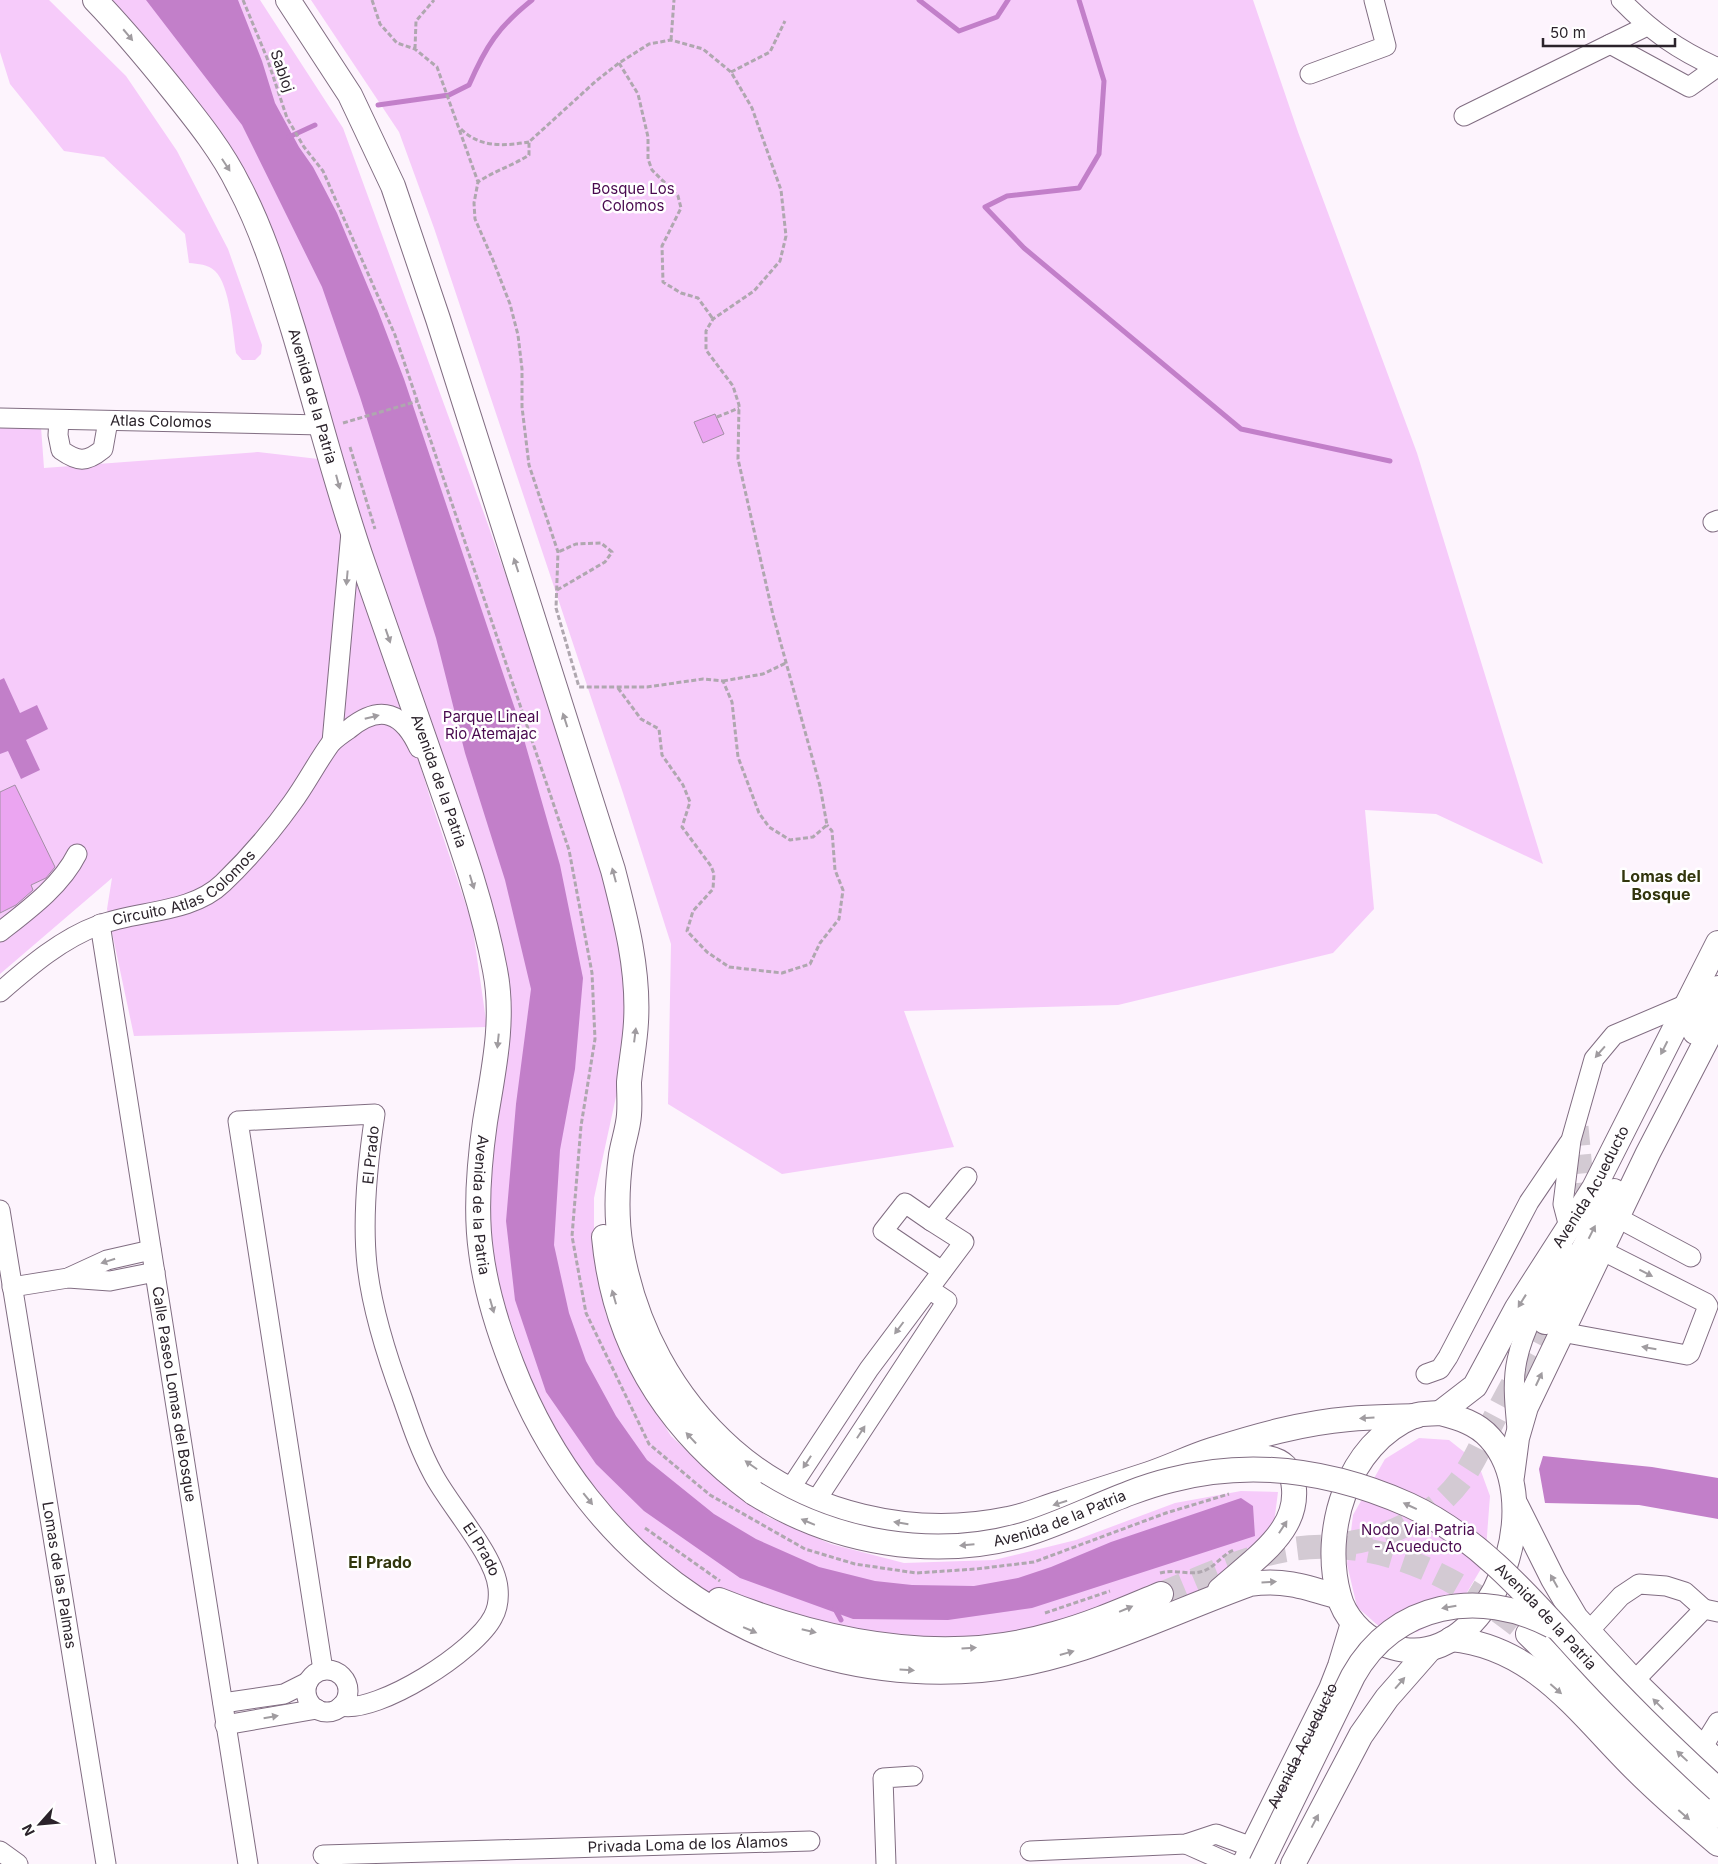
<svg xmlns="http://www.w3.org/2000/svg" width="1718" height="1864" font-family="Inter,sans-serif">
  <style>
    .green { fill: #f6cbfa }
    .water { fill: #c27fc9 }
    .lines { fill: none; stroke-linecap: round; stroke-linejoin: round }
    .stream { stroke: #c27fc9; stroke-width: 5 }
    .building { fill: #eba5f1; stroke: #a38fa5 }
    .minor-tunnel { stroke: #d3cad3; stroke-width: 19; stroke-dasharray: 19 9; stroke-linecap: butt }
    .major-tunnel { stroke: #d3cad3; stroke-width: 24; stroke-dasharray: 24 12; stroke-linecap: butt }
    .minor-casing { stroke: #816d82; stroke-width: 21 }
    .major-casing { stroke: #816d82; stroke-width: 26 }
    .path { stroke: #afa7af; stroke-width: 3; stroke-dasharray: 5 2.5; stroke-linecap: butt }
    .minor { stroke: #fff; stroke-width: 19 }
    .major { stroke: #fff; stroke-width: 24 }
    .major-bridge-casing { stroke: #816d82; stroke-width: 26; stroke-linecap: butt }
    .major-bridge { stroke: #fff; stroke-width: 24 }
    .oneway { fill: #a09ca0 }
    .labels { text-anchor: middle; stroke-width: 5; stroke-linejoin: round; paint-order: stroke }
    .street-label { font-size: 15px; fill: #2b232b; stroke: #fff }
    .park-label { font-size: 15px; fill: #49094f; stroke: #fff }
    .neighbourhood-label { font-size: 16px; font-weight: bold; fill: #32360d; stroke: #fff }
  </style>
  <rect width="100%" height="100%" fill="#fdf4fd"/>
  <path class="green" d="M0,0H49L126,76L177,151L228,249L262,345L261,354L255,360H242L236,353C233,333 230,285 215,271C208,264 198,264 189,263L185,234L104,157L64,151L10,84L0,52Z
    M110,0H260L343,128L486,519L581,791L619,934L627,1028L617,1092L594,1198V1257L606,1315L634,1376L671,1436L717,1478L768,1517L831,1544L904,1563L994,1560L1076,1540L1175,1503L1241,1491L1278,1492L1274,1523L1251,1552L1215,1582L1164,1607L1151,1584L1086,1614L1023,1632L970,1642L914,1641L773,1618L666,1575L605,1518L510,1352L483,1206L506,1007L264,229Z
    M311,0H1253L1298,132L1417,453L1543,864L1436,814L1365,810L1374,909L1333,953L1118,1005L904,1011L954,1147L782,1174L668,1104L671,944L623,793L434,228L399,132Z
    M0,427H41L44,468L258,452L327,460L432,804L472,923L487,1027L134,1036L107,909L112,878L0,974Z
    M1419,1438L1449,1440L1478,1463L1490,1496L1485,1562L1456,1611L1417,1632L1382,1629L1357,1607L1347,1564L1353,1515L1385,1459Z"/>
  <path class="water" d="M146,0H238L262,61L275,103L299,147L313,167L337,213L378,311L404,379L517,715L560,865L583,978L575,1069L560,1150L554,1245L569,1313L586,1361L616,1416L647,1460L714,1514L756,1539L819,1567L875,1581L912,1585L974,1586L1018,1578L1051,1567L1111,1542L1241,1498L1253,1506L1255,1536L1032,1608L948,1620L853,1619L740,1578L644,1511L596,1464L546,1392L515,1300L506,1221L516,1104L531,989L505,880L465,753L436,638L360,397L322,287L242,125Z
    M4,678L20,713L37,705L48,729L26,740L40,770L21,779L8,751L0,754V680Z
    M1543,1456L1652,1467L1718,1478V1519L1639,1505L1545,1503L1539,1469Z"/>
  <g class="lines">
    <path class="stream" d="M919,0L959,31L997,17L1008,0
      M1079,0L1104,81L1099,154L1079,188L1007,196L985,207L1024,248L1241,429L1390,461
      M378,105L449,95L469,85C486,46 498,27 532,0
      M289,137L315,125
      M835,1609L841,1620"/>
  </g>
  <path class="building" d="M715,414L724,434L703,443L694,422Z
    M15,785L55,867L46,878L31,885L33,890L16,905L0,913V792Z"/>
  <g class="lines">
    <path class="minor-tunnel" d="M1568,1253L1587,1213L1578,1116"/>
    <path class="major-tunnel" d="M1349,1543C1390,1537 1435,1515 1460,1481C1475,1462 1484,1438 1495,1417C1512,1385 1529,1354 1545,1322
      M1161,1594C1191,1582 1221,1568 1253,1558C1358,1525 1448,1568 1528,1634"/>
    <g class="minor-casing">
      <g id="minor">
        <path d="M1621,0C1651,31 1678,50 1718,68"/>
        <path d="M1610,44L1689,87L1717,67"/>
        <path d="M1310,74L1386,46L1374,0"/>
        <path d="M1464,116L1647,26"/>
        <path id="s1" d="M0,418L322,425"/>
        <path d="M59,420L58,435L61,450C78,462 86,463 103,449L108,421"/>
        <path d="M1713,522L1718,520"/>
        <path d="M332,742L351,532"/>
        <path id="s2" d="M100,924L248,1864"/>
        <path d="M0,932C28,910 61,886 77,854"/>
        <path id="s3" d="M0,992C30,966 61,939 99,925C138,910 191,914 223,883C248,859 272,831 292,803C306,784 317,762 331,743C336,738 343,733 349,729C381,703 403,713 419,748"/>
        <path id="s4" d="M0,1210L106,1864"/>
        <path d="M1618,1218L1691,1257"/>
        <path d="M931,1221L905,1203L883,1231L942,1271"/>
        <path d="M1569,1227L1563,1204L1571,1140L1594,1059L1614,1035L1687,1004"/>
        <path d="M70,1277L107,1260L151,1250"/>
        <path d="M12,1287L68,1278L110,1281L155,1272"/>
        <path d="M1561,1332L1687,1355L1690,1353L1708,1306L1706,1303L1603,1251"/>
        <path d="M1426,1374L1440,1369L1448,1357L1529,1202L1569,1143"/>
        <path d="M1517,1429C1515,1406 1512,1383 1517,1360C1525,1322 1549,1286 1568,1253"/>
        <path d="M790,1489L869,1369L964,1242L931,1221L967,1177"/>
        <path d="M815,1502L947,1301L929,1289"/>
        <path d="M1588,1632L1621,1596L1639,1584L1666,1586L1685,1592L1704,1609"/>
        <path id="s5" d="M323,1670L238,1121L375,1114C368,1160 362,1218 367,1265C372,1311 387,1357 403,1400C412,1426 420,1450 433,1474C449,1505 495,1555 498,1588C499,1598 498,1608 493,1617C476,1651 378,1714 341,1706"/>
        <circle cx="327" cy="1691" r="21"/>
        <path d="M1634,1681L1704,1609L1718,1612"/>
        <path d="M223,1703L284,1694L308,1682"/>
        <path d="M225,1725L317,1709"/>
        <path d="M1702,1748L1718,1722"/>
        <path d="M1186,1844L1231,1864"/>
        <path d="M0,1851L18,1864"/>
        <path d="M1030,1851L1186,1844L1216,1834L1252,1847"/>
        <path id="s6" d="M323,1855L810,1841"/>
        <path d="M886,1864L883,1778L913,1776"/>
      </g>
    </g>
    <g class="major-casing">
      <g id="major">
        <path id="s7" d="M95,0C122,28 147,58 172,89C196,119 222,151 239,186C263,231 278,281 293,329C317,408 337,489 364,566C389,637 413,708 438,778C460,841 483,905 495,970C505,1021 493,1072 485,1122C479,1164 475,1210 481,1252C486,1291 498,1329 512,1365C588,1562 768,1688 981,1670C1077,1661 1161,1616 1250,1584C1284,1579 1306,1587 1339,1597"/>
        <path d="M288,0L350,95L393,186L438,319L613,870C626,920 639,970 636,1022C635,1042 631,1062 629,1082C629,1093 630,1104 629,1115C628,1129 623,1142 621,1155C617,1185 616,1219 621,1248C635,1327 672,1397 732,1450C806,1515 913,1539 1008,1519C1026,1516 1043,1508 1060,1503C1089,1493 1119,1484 1149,1474C1170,1467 1190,1457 1212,1450C1256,1436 1302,1423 1349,1419C1371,1417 1394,1417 1416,1416"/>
        <path d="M1695,1032L1718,988"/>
        <path d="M604,1237C614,1345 667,1429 754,1493"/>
        <path d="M1545,1322L1614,1191"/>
        <path d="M1440,1413C1459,1418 1477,1423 1490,1438C1543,1496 1504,1631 1428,1649C1411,1653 1396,1649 1380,1643C1362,1636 1344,1616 1339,1596C1321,1531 1347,1444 1414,1416C1422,1413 1432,1414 1440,1413Z"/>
        <path id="s8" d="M1440,1413L1475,1386L1517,1308L1594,1188L1718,943"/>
        <path d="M1215,1461C1244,1456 1292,1447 1294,1489C1295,1503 1291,1517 1283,1529C1268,1552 1241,1571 1220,1590"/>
        <path d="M1512,1476L1517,1438L1526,1407L1648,1153L1718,1018"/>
        <path d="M1516,1505L1553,1579L1576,1618L1634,1681L1718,1763"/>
        <path d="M719,1600C824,1642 942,1667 1054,1634C1091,1624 1125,1609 1161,1594"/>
        <path d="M1528,1634L1664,1767L1718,1816"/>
        <path d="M1451,1639C1536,1647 1580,1715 1636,1770C1662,1796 1690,1820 1718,1844"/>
        <path id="s9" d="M1244,1864L1331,1689L1340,1666L1353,1623"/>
        <path d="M1293,1864L1361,1735L1387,1698L1430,1649"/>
      </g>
    </g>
    <path class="path" d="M243,0L267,58L287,118L304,147L323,171L395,335L569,850L592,973L595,1039L581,1126L572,1236L586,1313L649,1444L710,1495L805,1549L855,1564L916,1573L976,1569L1034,1562L1166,1513L1229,1494
      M372,0L380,24L397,43L415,49L437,67L478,182L474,203L475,219L493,260L510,304L518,335L522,369V407L529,465L558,552L556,608L579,687H647L703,679L723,681L732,702L738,757L759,813L769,827L790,840L813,837L827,825L820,786L773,615L738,459L739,405L733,386L706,350V331L713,319L754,291L780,261L786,236L781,190L752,108L731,72L703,49L671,40L649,44L619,63L596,81L529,142V155C512,166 494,171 478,182
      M671,40L674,0
      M415,49L416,21L434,0
      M619,63L638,94L648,137V159L652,170L678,196L681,208L662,246L663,282L681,293L698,298L713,319
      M731,72L770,52L785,21
      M461,129C480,148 504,146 529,142
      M717,417L739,408
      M343,423L418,401
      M350,447L375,529
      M557,590L605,562L612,552L601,543L576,544L558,552
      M723,681L763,674L786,663
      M618,688L641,719L659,729L662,755L683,785L690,802L682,827L711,866L714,874L713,889L693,911L687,931L707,952L729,967L782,973L810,964L820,943L839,919L843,890L835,870L832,831L827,825
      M645,1528L720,1581
      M1160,1573C1175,1569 1189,1575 1200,1572C1214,1569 1221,1555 1234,1550
      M1045,1613L1110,1591"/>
    <use href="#minor" class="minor"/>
    <use href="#major" class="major"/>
    <g class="major-bridge-casing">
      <g id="major-bridge">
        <path id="s10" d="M754,1493C834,1543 934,1561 1026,1534C1075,1519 1121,1492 1171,1480C1252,1459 1333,1471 1409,1505C1480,1538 1532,1600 1584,1657C1626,1703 1671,1747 1718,1790"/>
        <path d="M1261,1864L1353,1676C1394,1602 1480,1588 1552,1626"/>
      </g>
    </g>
    <use href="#major-bridge" class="major-bridge"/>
  </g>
  <defs><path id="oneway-solid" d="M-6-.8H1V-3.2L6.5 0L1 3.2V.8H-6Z" transform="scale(1.25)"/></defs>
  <g class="oneway">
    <use href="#oneway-solid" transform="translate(128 35) rotate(50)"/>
    <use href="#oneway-solid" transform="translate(226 165) rotate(57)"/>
    <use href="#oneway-solid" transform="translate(338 482) rotate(75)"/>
    <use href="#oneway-solid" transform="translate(516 565) rotate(-108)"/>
    <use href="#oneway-solid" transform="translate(347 578) rotate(95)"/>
    <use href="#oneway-solid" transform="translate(388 636) rotate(71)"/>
    <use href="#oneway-solid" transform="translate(372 717) rotate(-14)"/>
    <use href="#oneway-solid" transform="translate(565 720) rotate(-108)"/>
    <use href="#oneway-solid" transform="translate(614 875) rotate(-105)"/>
    <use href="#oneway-solid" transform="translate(472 882) rotate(73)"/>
    <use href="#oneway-solid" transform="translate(635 1035) rotate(-83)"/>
    <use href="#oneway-solid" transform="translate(498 1041) rotate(96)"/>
    <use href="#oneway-solid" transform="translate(1664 1048) rotate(117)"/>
    <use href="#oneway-solid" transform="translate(1600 1052) rotate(131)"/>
    <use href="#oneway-solid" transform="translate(1592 1232) rotate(-63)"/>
    <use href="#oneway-solid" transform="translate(108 1261) rotate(162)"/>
    <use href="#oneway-solid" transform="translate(1646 1273) rotate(27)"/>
    <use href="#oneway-solid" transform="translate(614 1297) rotate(-106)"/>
    <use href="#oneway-solid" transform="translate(1522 1301) rotate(122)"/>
    <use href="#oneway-solid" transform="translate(492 1306) rotate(74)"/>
    <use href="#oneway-solid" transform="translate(899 1328) rotate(127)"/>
    <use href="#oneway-solid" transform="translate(1649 1348) rotate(-170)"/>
    <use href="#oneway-solid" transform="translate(1539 1379) rotate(-65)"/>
    <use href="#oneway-solid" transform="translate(1367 1418) rotate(177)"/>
    <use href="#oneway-solid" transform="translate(861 1432) rotate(-57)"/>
    <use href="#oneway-solid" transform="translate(691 1438) rotate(-133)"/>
    <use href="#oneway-solid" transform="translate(807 1462) rotate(123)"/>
    <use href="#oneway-solid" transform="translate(751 1465) rotate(-145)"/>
    <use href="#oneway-solid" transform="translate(588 1499) rotate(51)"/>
    <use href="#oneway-solid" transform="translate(1060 1503) rotate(162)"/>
    <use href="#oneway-solid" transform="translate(1410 1506) rotate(-155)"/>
    <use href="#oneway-solid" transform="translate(808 1522) rotate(-157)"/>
    <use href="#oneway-solid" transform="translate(901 1523) rotate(-171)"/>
    <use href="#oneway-solid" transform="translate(1283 1527) rotate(-57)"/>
    <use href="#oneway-solid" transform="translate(967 1545) rotate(175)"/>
    <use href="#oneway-solid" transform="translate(1554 1581) rotate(-119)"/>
    <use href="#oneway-solid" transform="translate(1269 1582) rotate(-3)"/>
    <use href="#oneway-solid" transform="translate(1449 1607) rotate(170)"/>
    <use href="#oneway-solid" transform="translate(1126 1609) rotate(-23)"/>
    <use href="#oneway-solid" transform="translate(750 1630) rotate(23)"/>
    <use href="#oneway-solid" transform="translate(809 1631) rotate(13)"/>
    <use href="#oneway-solid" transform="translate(969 1648) rotate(-4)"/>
    <use href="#oneway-solid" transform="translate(1067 1653) rotate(-16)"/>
    <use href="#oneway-solid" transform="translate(907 1670) rotate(4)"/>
    <use href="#oneway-solid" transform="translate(1400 1683) rotate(-49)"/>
    <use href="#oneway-solid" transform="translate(1556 1689) rotate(41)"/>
    <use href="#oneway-solid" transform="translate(1658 1704) rotate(-135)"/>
    <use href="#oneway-solid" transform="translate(271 1717) rotate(-10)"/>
    <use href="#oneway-solid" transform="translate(1682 1756) rotate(-137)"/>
    <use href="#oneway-solid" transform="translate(1684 1815) rotate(41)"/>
    <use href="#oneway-solid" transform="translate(1315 1821) rotate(-62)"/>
  </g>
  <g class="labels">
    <g class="street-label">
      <text transform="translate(282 71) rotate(71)" y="5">Sabloj</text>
      <text dy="5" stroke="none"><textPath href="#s7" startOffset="459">Avenida de la Patria</textPath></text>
      <text dy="5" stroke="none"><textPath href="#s1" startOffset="161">Atlas Colomos</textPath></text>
      <text dy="5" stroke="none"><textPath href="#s7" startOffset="864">Avenida de la Patria</textPath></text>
      <text dy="5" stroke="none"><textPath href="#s3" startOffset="215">Circuito Atlas Colomos</textPath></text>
      <text transform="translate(371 1155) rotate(-84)" y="5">El Prado</text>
      <text dy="5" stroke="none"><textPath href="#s8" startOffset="275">Avenida Acueducto</textPath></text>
      <text dy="5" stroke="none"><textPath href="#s7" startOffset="1298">Avenida de la Patria</textPath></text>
      <text dy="5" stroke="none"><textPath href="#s2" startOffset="476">Calle Paseo Lomas del Bosque</textPath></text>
      <text dy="5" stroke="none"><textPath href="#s10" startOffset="320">Avenida de la Patria</textPath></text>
      <text dy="5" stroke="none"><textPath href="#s5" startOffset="1154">El Prado</textPath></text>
      <text dy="5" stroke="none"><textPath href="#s4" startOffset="370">Lomas de las Palmas</textPath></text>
      <text dy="5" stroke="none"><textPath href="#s10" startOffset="860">Avenida de la Patria</textPath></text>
      <text dy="5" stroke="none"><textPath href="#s9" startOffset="132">Avenida Acueducto</textPath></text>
      <text dy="5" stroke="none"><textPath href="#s6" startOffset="365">Privada Loma de los Álamos</textPath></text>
    </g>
    <g class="park-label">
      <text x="633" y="194">Bosque Los<tspan x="633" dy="17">Colomos</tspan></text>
      <text x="491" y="722">Parque Lineal<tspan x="491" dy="17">Rio Atemajac</tspan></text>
      <text x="1418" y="1535">Nodo Vial Patria<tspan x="1418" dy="17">- Acueducto</tspan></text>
    </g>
    <g class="neighbourhood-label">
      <text x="1661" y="882">Lomas del<tspan x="1661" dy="18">Bosque</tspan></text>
      <text x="380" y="1568">El Prado</text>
    </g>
  </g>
  <g transform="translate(40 1824) rotate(243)" stroke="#ffffff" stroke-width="4" paint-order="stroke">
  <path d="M0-4L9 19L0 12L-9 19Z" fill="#2b232b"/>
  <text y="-8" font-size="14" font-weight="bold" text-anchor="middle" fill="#2b232b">N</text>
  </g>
  <path d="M1543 38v8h132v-8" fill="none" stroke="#2b232b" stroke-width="2.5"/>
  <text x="1550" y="38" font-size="15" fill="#2b232b" stroke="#ffffff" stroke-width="4" paint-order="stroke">50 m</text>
</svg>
